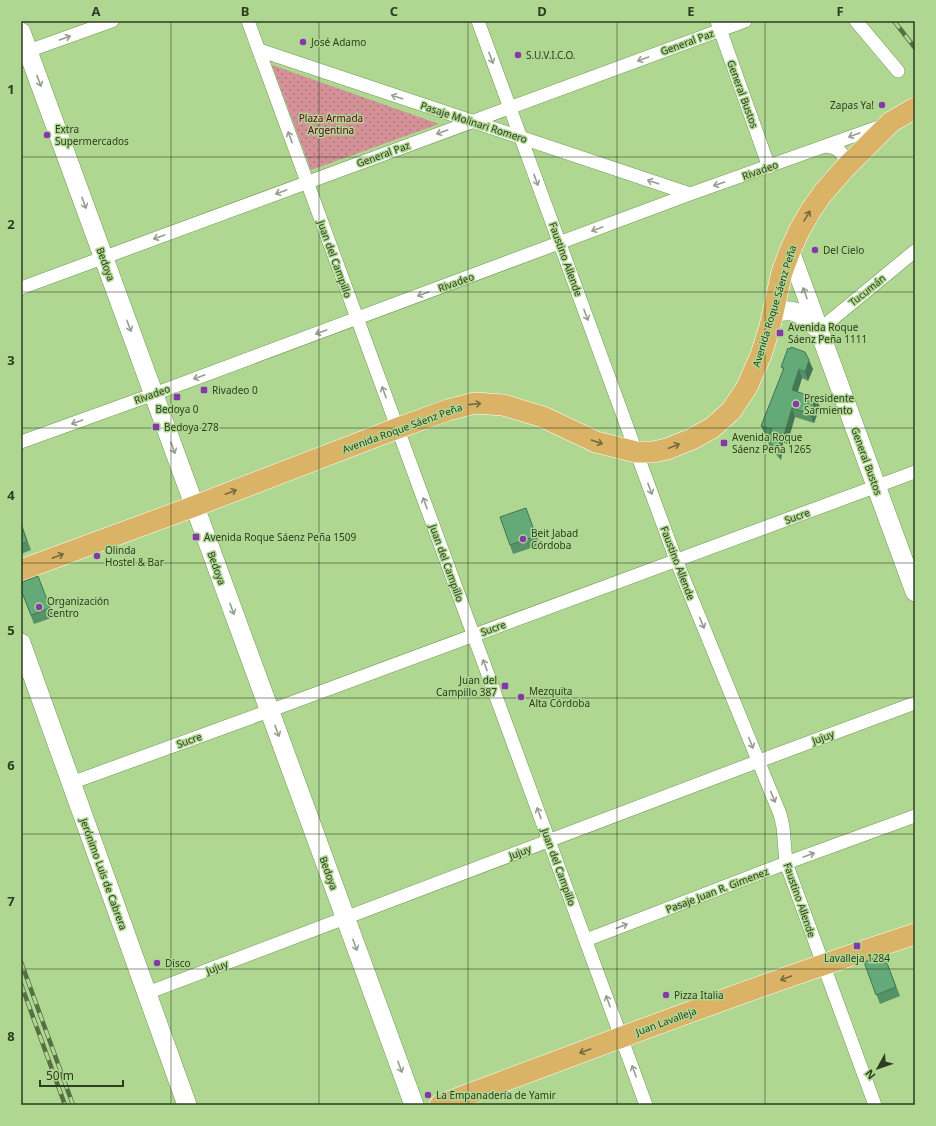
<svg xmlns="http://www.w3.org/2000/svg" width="936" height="1126" font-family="'Noto Sans',sans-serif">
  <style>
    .grass { fill: url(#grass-dots) }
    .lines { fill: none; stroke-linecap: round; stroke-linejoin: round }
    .street-casing { stroke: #739855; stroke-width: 14 }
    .secondary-casing { stroke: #739855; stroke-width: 20 }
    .primary-casing { stroke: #fff; stroke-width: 22 }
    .street { stroke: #fff; stroke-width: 13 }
    .secondary { stroke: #fff; stroke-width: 19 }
    .primary { stroke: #dbb367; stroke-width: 21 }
    .rail-casing { stroke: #576f45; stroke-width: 4.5 }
    .rail { stroke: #afd791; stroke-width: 3; stroke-dasharray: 9; stroke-linecap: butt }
    .wall { fill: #559267 }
    .shaded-wall { fill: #457754 }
    .building { fill: #63aa78; stroke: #457754 }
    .oneway { stroke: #969e90 }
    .oneway2 { stroke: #736c3c }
    .grid { fill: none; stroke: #2d3d20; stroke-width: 1; stroke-opacity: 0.55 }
    .poi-dot { fill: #8438aa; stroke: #afd791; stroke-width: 1.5 }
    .labels { text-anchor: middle; stroke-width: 3; stroke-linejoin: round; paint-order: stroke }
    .poi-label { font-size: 10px; fill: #2d3d20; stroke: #afd791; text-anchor: start }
    .street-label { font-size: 10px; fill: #2d3d20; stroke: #afd791 }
    .park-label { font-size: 10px; fill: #610120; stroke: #afd791 }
    .neatline { fill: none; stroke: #2d3d20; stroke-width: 1.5 }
    .grid-label { font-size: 13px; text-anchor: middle; font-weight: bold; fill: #2d3d20 }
  </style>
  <defs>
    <pattern id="grass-dots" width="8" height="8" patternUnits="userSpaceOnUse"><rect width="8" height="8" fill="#d49198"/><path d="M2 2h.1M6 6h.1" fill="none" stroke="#ac787c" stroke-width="1.8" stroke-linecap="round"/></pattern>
  </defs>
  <rect width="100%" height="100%" fill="#afd791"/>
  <path class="grass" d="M272,65L439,124L311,170Z"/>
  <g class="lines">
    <g class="street-casing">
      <path id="street" d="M248,21L646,1105
        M478,21L676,560L780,814L783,827L786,863L875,1105
        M717,21L769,167
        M856,21L898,71
        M259,50L690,194
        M28,51L112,21
        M826,146C840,148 845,153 845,168
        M21,288L745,21
        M819,330L915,251
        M21,442L154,394L690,194L884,125
        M71,783L269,711L915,472
        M586,940L786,863L915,816
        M147,993L759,761L915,703"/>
    </g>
    <g class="secondary-casing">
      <path id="secondary" d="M21,32L414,1105
        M790,251L915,592
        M772,314C794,305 802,315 818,329
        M21,643L187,1105"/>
    </g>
    <g class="primary-casing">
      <path id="primary" d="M21,570L195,506L398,428L448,410L475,403L503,405L520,410L543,417L596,442L636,452H653L667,449L692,439L712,428L731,411L747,387L761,355L770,326L782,272L790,251L799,231L811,210L823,193L845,168L891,122L915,108
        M440,1105C598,1046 755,986 915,934"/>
    </g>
    <use href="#street" class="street"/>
    <use href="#secondary" class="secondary"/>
    <use href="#primary" class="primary"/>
    <g class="rail-casing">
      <path id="rail" d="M894,21L915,48
        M21,962L73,1105
        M21,984L65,1105"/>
    </g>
    <use href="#rail" class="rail"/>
  </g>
  <path class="wall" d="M790,349L813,369L808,381L802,378L798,392L820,407L814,423L795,417L787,444L783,442L781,460L771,449L767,440L769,436L765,435L761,426L783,370L781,367Z
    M526,508L540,545L513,554L500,517Z
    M21,523L31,550L21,554Z
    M38,576L54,617L34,624L21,590Z
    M884,955L900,996L880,1004L864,962Z"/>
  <path class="shaded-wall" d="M809,360L813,369L808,381L805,372Z
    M799,369L802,378L795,399L792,390Z
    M816,398L820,407L814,423L810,414Z
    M792,408L795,417L787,444L784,435Z
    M780,433L783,442L781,460L778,451Z"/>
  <path class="building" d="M791,347L805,352L809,360L805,372L799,369L792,390L816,398L810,414L792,408L784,435L780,433L778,451L767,440L772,429L761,426L784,368L781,367L788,348L790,349Z
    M526,508L536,536L510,545L500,517Z
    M21,523L27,542L21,544Z
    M38,576L50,608L31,615L21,590L22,582Z
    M884,955L896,987L876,995L864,962Z"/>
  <defs><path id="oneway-shaft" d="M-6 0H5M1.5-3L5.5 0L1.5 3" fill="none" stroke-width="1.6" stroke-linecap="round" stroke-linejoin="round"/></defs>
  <g class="oneway">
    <use href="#oneway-shaft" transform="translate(65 38) rotate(-20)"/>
    <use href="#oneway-shaft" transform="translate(491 58) rotate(70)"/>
    <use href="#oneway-shaft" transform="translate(643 59) rotate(160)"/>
    <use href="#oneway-shaft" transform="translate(39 81) rotate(70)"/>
    <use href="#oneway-shaft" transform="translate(397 97) rotate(-162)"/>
    <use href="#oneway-shaft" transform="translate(442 132) rotate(160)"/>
    <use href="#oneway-shaft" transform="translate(854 135) rotate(160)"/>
    <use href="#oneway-shaft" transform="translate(290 137) rotate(-110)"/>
    <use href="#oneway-shaft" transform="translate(536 180) rotate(70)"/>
    <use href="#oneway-shaft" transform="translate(653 182) rotate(-162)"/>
    <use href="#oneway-shaft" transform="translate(719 184) rotate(161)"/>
    <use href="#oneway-shaft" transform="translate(281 192) rotate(160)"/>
    <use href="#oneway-shaft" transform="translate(84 203) rotate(70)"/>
    <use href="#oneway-shaft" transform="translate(597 229) rotate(160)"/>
    <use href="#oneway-shaft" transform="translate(159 237) rotate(160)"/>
    <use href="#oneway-shaft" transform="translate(805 293) rotate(-110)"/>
    <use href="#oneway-shaft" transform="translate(423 294) rotate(160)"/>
    <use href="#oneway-shaft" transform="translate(586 315) rotate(70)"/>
    <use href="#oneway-shaft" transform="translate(129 326) rotate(70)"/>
    <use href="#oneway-shaft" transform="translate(321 332) rotate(160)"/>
    <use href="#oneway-shaft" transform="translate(199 377) rotate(160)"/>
    <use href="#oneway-shaft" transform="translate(384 392) rotate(-110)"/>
    <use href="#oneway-shaft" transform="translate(77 422) rotate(160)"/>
    <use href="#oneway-shaft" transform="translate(173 448) rotate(70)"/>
    <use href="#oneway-shaft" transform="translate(650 489) rotate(70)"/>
    <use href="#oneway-shaft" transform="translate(425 503) rotate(-110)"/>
    <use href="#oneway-shaft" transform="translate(232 609) rotate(70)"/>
    <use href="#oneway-shaft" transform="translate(702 623) rotate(68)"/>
    <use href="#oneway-shaft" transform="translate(485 665) rotate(-110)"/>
    <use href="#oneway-shaft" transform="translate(277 731) rotate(70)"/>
    <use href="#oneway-shaft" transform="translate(751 743) rotate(68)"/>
    <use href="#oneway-shaft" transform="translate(773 797) rotate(68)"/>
    <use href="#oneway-shaft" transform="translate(539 813) rotate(-110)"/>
    <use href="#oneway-shaft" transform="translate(809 855) rotate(-20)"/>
    <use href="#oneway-shaft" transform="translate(622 926) rotate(-21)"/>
    <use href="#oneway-shaft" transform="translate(355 945) rotate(70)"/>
    <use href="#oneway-shaft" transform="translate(608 1001) rotate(-110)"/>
    <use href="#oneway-shaft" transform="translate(400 1067) rotate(70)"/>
    <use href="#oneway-shaft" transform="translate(634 1071) rotate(-110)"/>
  </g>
  <g class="oneway2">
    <use href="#oneway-shaft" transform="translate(807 216) rotate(-59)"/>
    <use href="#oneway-shaft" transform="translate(475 404) rotate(-6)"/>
    <use href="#oneway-shaft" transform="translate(597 442) rotate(19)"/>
    <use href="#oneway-shaft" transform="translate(674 446) rotate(-21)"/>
    <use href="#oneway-shaft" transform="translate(231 492) rotate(-21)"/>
    <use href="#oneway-shaft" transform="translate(58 556) rotate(-20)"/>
    <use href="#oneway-shaft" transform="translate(786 978) rotate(160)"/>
    <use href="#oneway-shaft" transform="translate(585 1051) rotate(160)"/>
  </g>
  <path class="grid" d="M171,21V1105M319,21V1105M468,21V1105M617,21V1105M765,21V1105M21,157H915M21,292H915M21,428H915M21,563H915M21,698H915M21,834H915M21,969H915"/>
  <g class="poi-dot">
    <circle cx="303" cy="42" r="4"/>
    <circle cx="518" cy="55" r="4"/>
    <circle cx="882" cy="105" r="4"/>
    <circle cx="47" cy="135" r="4"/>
    <circle cx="815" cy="250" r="4"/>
    <rect x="776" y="329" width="8" height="8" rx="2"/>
    <rect x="200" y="386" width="8" height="8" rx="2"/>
    <rect x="173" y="393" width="8" height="8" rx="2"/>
    <circle cx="796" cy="404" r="4"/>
    <rect x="152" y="423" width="8" height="8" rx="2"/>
    <rect x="720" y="439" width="8" height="8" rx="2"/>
    <rect x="192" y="533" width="8" height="8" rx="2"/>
    <circle cx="523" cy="539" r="4"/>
    <circle cx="97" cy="556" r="4"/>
    <circle cx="39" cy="607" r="4"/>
    <rect x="501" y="682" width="8" height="8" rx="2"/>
    <circle cx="521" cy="697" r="4"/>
    <rect x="853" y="942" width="8" height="8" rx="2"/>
    <circle cx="157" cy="963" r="4"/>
    <circle cx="666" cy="995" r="4"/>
    <circle cx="428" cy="1095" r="4"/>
  </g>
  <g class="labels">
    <g class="poi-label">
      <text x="311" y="46">José Adamo</text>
      <text x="526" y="59">S.U.V.I.C.O.</text>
      <text x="874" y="109" text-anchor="end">Zapas Ya!</text>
      <text x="55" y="133">Extra<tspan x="55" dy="12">Supermercados</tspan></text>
      <text x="823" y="254">Del Cielo</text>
      <text x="788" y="331">Avenida Roque<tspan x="788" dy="12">Sáenz Peña 1111</tspan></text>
      <text x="212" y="394">Rivadeo 0</text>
      <text x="804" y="402">Presidente<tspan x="804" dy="12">Sarmiento</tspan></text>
      <text x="177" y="413" text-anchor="middle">Bedoya 0</text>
      <text x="164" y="431">Bedoya 278</text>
      <text x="732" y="441">Avenida Roque<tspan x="732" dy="12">Sáenz Peña 1265</tspan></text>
      <text x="531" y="537">Beit Jabad<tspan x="531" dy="12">Córdoba</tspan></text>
      <text x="204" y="541">Avenida Roque Sáenz Peña 1509</text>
      <text x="105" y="554">Olinda<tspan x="105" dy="12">Hostel &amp; Bar</tspan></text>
      <text x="47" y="605">Organización<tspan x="47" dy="12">Centro</tspan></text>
      <text x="497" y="684" text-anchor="end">Juan del<tspan x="497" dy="12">Campillo 387</tspan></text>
      <text x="529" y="695">Mezquita<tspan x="529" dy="12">Alta Córdoba</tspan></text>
      <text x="857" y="962" text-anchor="middle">Lavalleja 1284</text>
      <text x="165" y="967">Disco</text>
      <text x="674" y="999">Pizza Italia</text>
      <text x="436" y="1099">La Empanadería de Yamir</text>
    </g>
    <g class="street-label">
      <text transform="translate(687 42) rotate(-20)" y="4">General Paz</text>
      <text transform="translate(743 94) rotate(70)" y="4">General Bustos</text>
      <text transform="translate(474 122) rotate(18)" y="4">Pasaje Molinari Romero</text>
      <text transform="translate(383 154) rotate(-20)" y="4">General Paz</text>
      <text transform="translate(760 170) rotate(-20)" y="4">Rivadeo</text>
      <text transform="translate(335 259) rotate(70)" y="4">Juan del Campillo</text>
      <text transform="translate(566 259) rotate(70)" y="4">Faustino Allende</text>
      <text transform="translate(106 264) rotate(70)" y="4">Bedoya</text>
      <text transform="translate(456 282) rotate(-20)" y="4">Rivadeo</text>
      <text transform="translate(867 290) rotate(-39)" y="4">Tucumán</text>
      <text transform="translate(774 306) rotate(-73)" y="4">Avenida Roque Sáenz Peña</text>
      <text transform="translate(152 394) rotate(-20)" y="4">Rivadeo</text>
      <text transform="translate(402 428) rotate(-20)" y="4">Avenida Roque Sáenz Peña</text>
      <text transform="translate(867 461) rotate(70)" y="4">General Bustos</text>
      <text transform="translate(797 516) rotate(-20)" y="4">Sucre</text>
      <text transform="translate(447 563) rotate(70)" y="4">Juan del Campillo</text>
      <text transform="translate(678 563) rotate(69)" y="4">Faustino Allende</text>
      <text transform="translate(217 568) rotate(70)" y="4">Bedoya</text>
      <text transform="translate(493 628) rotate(-20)" y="4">Sucre</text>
      <text transform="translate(823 737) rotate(-20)" y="4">Jujuy</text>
      <text transform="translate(189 740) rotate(-20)" y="4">Sucre</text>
      <text transform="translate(520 852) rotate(-21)" y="4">Jujuy</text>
      <text transform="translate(559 867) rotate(70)" y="4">Juan del Campillo</text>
      <text transform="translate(329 873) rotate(70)" y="4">Bedoya</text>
      <text transform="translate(104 874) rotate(70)" y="4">Jerónimo Luis de Cabrera</text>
      <text transform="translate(717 890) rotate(-21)" y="4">Pasaje Juan R. Gimenez</text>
      <text transform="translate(800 900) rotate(71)" y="4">Faustino Allende</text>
      <text transform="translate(217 967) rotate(-21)" y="4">Jujuy</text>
      <text transform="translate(666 1021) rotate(-20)" y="4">Juan Lavalleja</text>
    </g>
    <g class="park-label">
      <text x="331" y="122">Plaza Armada<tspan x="331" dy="12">Argentina</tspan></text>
    </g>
  </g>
  <rect width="936" height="1126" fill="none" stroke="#afd791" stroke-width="44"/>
  <g transform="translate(878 1068) rotate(230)" stroke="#afd791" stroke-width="3" paint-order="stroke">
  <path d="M0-3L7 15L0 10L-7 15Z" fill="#2d3d20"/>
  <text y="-6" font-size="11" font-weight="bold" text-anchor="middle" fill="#2d3d20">N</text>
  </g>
  <path d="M40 1080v6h83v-6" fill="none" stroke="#2d3d20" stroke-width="2"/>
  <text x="46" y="1080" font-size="12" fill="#2d3d20" stroke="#afd791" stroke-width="3" paint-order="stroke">50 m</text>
  <rect x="22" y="22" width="892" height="1082" class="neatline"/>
  <g class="grid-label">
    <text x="96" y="16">A</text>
    <text x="245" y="16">B</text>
    <text x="394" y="16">C</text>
    <text x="542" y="16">D</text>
    <text x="691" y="16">E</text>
    <text x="840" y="16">F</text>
    <text x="11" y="94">1</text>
    <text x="11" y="229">2</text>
    <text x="11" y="365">3</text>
    <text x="11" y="500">4</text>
    <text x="11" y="635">5</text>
    <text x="11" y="770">6</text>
    <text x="11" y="906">7</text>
    <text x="11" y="1041">8</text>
  </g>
</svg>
